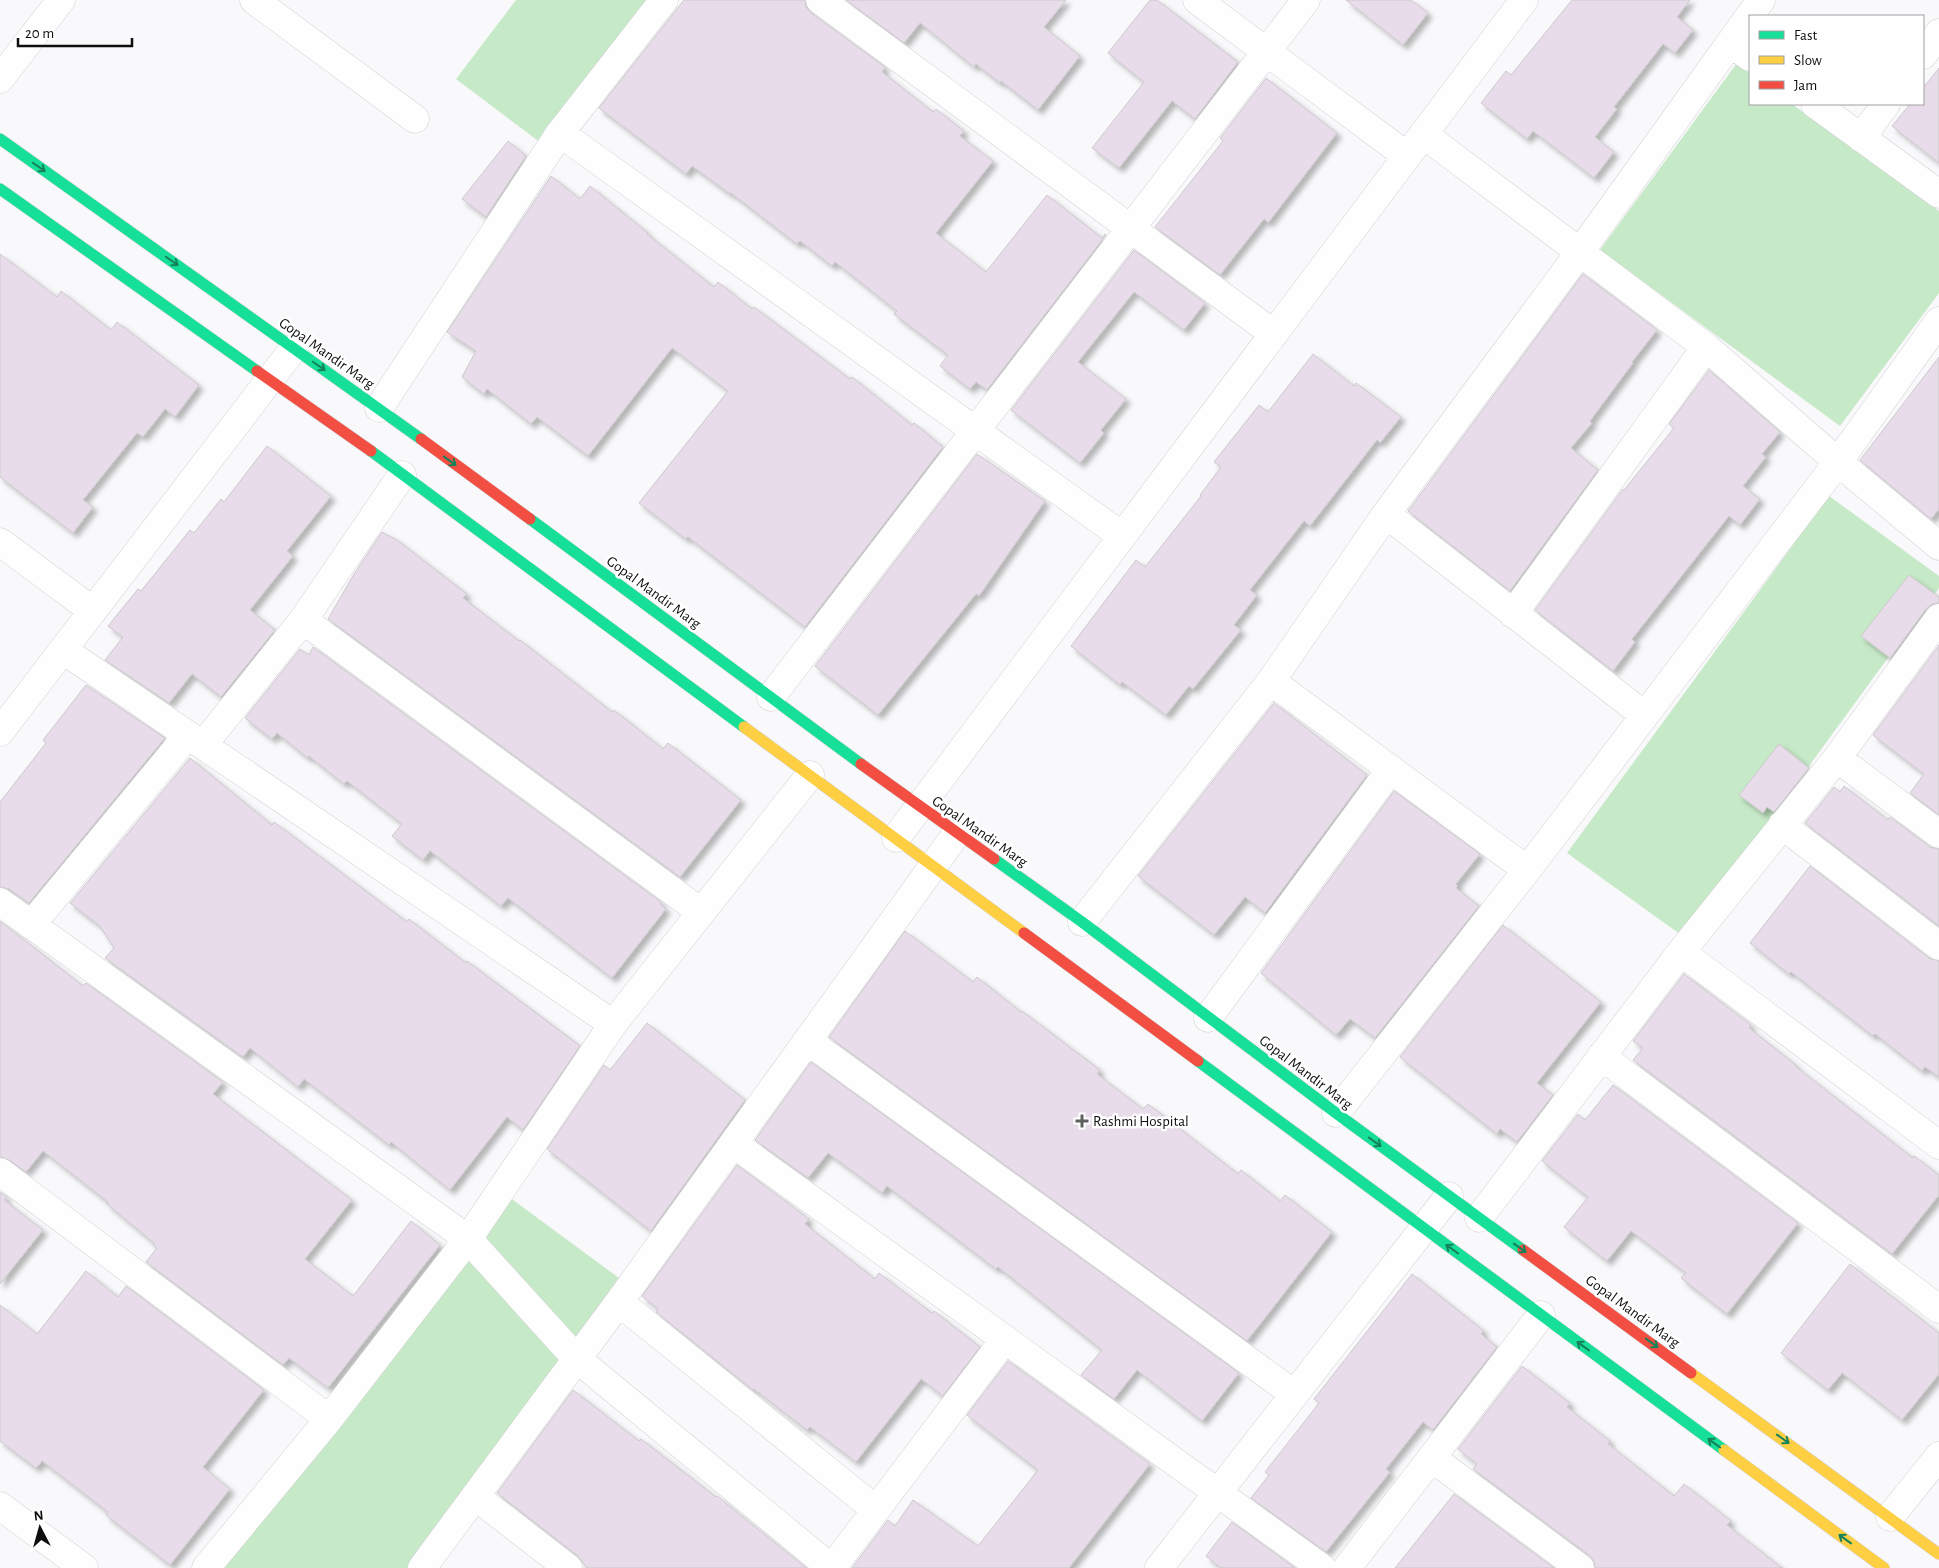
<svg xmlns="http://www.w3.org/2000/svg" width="1939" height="1568" font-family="'Alegreya Sans',sans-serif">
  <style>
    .green { fill: #c6e9c7 }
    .building { fill: #e8dcea; stroke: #cbc9cb; filter: url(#shadow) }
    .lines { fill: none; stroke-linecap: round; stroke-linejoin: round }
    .street-casing { stroke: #d3d2d4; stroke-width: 29 }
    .fast-casing { stroke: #d3d2d4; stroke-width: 12 }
    .slow-casing { stroke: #d3d2d4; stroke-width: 12 }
    .jam-casing { stroke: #d3d2d4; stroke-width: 12 }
    .street { stroke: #fefefe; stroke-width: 28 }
    .fast { stroke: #16e098; stroke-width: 11 }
    .slow { stroke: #ffcf43; stroke-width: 11 }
    .jam { stroke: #f24e42; stroke-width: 11 }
    .oneway { stroke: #13825a }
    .poi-dot { fill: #616061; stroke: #fff; stroke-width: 2 }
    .labels { text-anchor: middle; stroke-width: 5; stroke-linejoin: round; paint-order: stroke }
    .street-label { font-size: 15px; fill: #0f0e0f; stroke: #fff }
    .poi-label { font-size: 15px; fill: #0f0e0f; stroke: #fff; text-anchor: start }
  </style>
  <defs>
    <filter id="shadow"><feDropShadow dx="4.5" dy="4.5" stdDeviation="2.5" flood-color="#0004"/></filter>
  </defs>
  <rect width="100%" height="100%" fill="#f9f8fa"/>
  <path class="green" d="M516,0H666L553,152L456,79Z
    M1737,63L1750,73V104H1792L1939,211V293L1840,426L1600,250Z
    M1829,496L1939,576V588L1684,937L1567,853Z
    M505,1194L623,1281L407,1568H224Z"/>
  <path class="building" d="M684,0H805L806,7L811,13L885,67L882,72L933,112L936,109L964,131L960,136L993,161L936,233L986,272L1047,195L1102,238L1105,234L1106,235L987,390L976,382L970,389L940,366L948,355L894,314L897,311L835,262L832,266L800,241L797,244L731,193L730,194L692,166L686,174L599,108Z
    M846,0H1066L1044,27L1080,56L1038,110L1001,81L1000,83L976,64L974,67L920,23L904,43Z
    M1150,0H1157L1238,62L1195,119L1172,101L1119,168L1092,148L1144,82L1108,53Z
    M1346,0H1411L1428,13L1403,45Z
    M1572,0H1690L1677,17L1693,30L1675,53L1663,44L1614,107L1617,109L1595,137L1614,152L1594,178L1533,131L1527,139L1481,103L1506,71L1511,75Z
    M1939,68V163L1892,126L1910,104H1923V88Z
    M1266,78L1337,133L1268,223L1264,219L1220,275L1155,227L1223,141L1220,138Z
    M508,141L526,156L486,217L462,199Z
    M551,176L580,199L590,186L648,233L647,234L714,287L718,282L752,309L754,307L850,379L852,377L912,425L914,423L943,447L805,627L688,537L686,539L639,503L728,391L672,348L588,456L537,417L531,424L487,389L484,394L462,377L476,351L447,332Z
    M1134,250L1205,303L1184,330L1134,292L1078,362L1126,399L1101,430L1104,433L1080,463L1011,410Z
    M0,254L57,297L61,291L111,330L117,322L199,385L175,417L165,409L143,437L137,433L83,500L93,507L73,533L0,477Z
    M1583,274L1657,330L1632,362L1633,363L1590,421L1592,423L1571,448L1598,470L1510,591L1408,511Z
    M1313,354L1354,386L1356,383L1401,417L1380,443L1377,440L1310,526L1304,521L1250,590L1257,595L1234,625L1241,630L1193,689L1189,686L1166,715L1122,682L1120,685L1071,646L1136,560L1145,567L1201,496L1200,495L1221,467L1214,462L1259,405L1268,412Z
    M1939,357V509L1931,519L1860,460Z
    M1709,370L1780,432L1762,454L1766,457L1743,486L1760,499L1740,525L1729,516L1632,639L1635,642L1613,671L1535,610L1623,489L1624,490L1674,428L1669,424Z
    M267,446L331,496L287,551L293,556L250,610L275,630L221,697L192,674L169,703L105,660L123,637L108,626L138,589L141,591L190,530L194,533L221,499L224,502Z
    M977,454L1045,501L979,596L976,594L878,715L815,666Z
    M382,532L397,540L467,594L463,598L519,641L520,640L612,712L614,710L663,749L668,743L741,800L680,877L328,619L354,574Z
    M1909,575L1939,597V603L1932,604L1926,609L1890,658L1861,636Z
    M1939,645V815L1910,793L1924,774L1873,735Z
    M313,647L661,902L660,904L666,909L612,978L508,898L501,906L430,851L423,860L392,836L402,824L347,781L344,784L309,756L308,758L277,733L272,739L245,718L300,649L309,655Z
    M86,685L165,738L29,903L9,889L0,887V802L46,743L43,740Z
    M1274,703L1367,775L1265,913L1245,897L1214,935L1138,876Z
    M1779,744L1809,768L1774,812L1767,807L1763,813L1739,795Z
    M190,758L272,825L274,822L407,922L409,919L466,963L467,961L580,1046L523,1130L507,1117L450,1190L391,1142L389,1145L304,1079L298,1087L250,1048L243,1057L105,958L114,948L100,926L70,903Z
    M1844,786L1888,820L1890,817L1930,847L1939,849V926L1805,823L1834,787L1840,792Z
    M1394,791L1480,854L1456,884L1458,886L1456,888L1479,906L1375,1038L1350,1019L1336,1035L1261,973Z
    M1810,866L1929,958L1939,961V1077L1925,1067L1922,1071L1875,1034L1873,1036L1791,972L1789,974L1750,943Z
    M0,921L83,986L86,983L223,1082L213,1094L352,1200L305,1259L353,1296L411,1221L440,1245L328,1388L289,1358L283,1365L146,1262L157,1248L153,1245L154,1243L107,1204L108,1202L43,1151L26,1172L9,1160L0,1157Z
    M1503,925L1601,1002L1537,1083L1553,1095L1517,1142L1500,1129L1497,1134L1400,1057Z
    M905,931L973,982L977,977L1021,1012L1022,1011L1100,1070L1097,1074L1143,1109L1148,1104L1238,1174L1241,1170L1280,1201L1285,1195L1332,1232L1247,1341L829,1037Z
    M1684,974L1751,1025L1749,1028L1796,1065L1795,1066L1913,1158L1914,1156L1939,1175V1195L1892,1254L1633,1060L1643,1048L1633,1041Z
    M647,1023L745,1100L651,1231L547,1149L604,1065L610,1070Z
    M811,1062L1239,1373L1202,1421L1137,1370L1114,1399L1081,1375L1102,1350L998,1267L996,1269L887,1186L882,1193L828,1153L808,1178L755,1140Z
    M1613,1085L1798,1223L1727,1314L1681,1278L1686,1273L1631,1231L1607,1261L1564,1227L1588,1197L1542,1161L1578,1114L1585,1120Z
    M737,1165L809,1219L805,1224L875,1279L879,1273L932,1313L934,1311L980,1347L943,1396L921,1379L856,1462L810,1427L807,1430L754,1389L753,1390L656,1312L658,1309L642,1296Z
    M0,1192L7,1197L4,1200L43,1230L0,1284Z
    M1850,1264L1939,1333V1374L1902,1420L1842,1373L1828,1390L1781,1353Z
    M86,1271L118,1297L126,1286L264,1390L203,1467L230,1489L170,1565L106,1515L108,1512L42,1461L36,1468L0,1441V1305L37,1334Z
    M1412,1274L1484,1331L1481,1334L1497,1347L1433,1430L1423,1422L1386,1469L1390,1472L1326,1552L1251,1498L1269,1475L1265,1472L1319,1403L1314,1399Z
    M1008,1361L1150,1464L1069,1568H852L888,1520L895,1526L913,1500L978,1546L1038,1470L967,1415Z
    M1522,1366L1570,1403L1567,1407L1610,1441L1608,1444L1674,1496L1684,1484L1731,1521L1727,1525L1782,1568H1595L1594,1561L1589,1555L1473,1469L1477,1464L1458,1449Z
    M573,1390L639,1441L641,1439L716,1497L717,1496L806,1568H587L578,1556L497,1493Z
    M1454,1494L1554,1568H1395Z
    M1232,1522L1295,1568H1221L1206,1556Z"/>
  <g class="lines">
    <g class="street-casing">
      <path id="street" d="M254,0L415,119
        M820,0L1274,334
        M1197,0L1407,156
        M1730,43L1750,57
        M1923,55L1939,33
        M0,79L61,0
        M1815,104L1939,194
        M560,133L1122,536
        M1423,134L1706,347L1838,462L1939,546
        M1861,138L1886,104
        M379,408L560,133L664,0
        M1386,514L1644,715
        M0,542L93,611
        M1513,614L1706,347
        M303,620L701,912
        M63,650L613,1024
        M1271,681L1527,870
        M771,697L1306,0
        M0,732L294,348
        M203,745L303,620L402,475
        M1837,758L1939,834
        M1782,825L1939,946
        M896,838L1524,0
        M0,902L468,1239L576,1358L831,1568
        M1082,922L1271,681L1386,514L1580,252L1761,0
        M31,925L188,735
        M1681,952L1939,1145
        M1208,1018L1391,769
        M808,1041L1294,1394
        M1601,1056L1939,1309
        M1336,1113L1527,870L1838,462L1939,321
        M734,1144L1322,1568
        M0,1172L329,1419
        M1479,1218L1681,952L1837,758L1939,618
        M619,1302L876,1510
        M1432,1458L1580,1568
        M475,1496L568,1568
        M0,1506L84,1568
        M1890,1517L1939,1456
        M206,1568L329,1419L468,1239L613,1024L810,775
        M422,1568L619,1302L957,833
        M832,1568L1005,1339
        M1159,1568L1449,1196
        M1347,1568L1541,1315"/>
    </g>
    <g class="fast-casing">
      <path id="fast" d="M0,139L421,439
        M0,189L257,371
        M371,451L744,727
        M530,519L861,764
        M994,859L1082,922L1336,1113L1523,1250
        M1198,1061L1724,1450"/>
    </g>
    <g class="slow-casing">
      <path id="slow" d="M744,727L1024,933
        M1691,1373L1939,1554
        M1724,1450L1884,1568"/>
    </g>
    <g class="jam-casing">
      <path id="jam" d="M257,371L371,451
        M421,439L530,519
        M861,764L994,859
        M1024,933L1198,1061
        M1523,1250L1691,1373"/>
    </g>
    <use href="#street" class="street"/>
    <use href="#fast" class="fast"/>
    <use href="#slow" class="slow"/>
    <use href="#jam" class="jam"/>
  </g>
  <defs><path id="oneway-shaft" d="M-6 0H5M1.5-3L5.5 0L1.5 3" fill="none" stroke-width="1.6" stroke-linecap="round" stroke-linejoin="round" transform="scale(1.25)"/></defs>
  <g class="oneway">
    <use href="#oneway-shaft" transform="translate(39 167) rotate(35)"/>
    <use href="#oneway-shaft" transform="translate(172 261) rotate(35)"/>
    <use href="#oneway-shaft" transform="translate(319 366) rotate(35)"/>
    <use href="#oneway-shaft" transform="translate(450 461) rotate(36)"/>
    <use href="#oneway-shaft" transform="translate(1375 1142) rotate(36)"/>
    <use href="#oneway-shaft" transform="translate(1520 1248) rotate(36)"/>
    <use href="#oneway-shaft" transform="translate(1452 1249) rotate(-144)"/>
    <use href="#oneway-shaft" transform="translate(1652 1343) rotate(36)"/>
    <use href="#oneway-shaft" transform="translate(1583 1346) rotate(-144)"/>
    <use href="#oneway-shaft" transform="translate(1783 1439) rotate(36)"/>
    <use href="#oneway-shaft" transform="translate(1714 1443) rotate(-144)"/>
    <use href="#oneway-shaft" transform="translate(1845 1539) rotate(-144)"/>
  </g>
  <path class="poi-dot" d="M1079.5 1113.5h5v5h5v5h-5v5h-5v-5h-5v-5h5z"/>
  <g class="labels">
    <g class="street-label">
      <text transform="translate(327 353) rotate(35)" y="5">Gopal Mandir Marg</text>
      <text transform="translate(654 592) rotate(36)" y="5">Gopal Mandir Marg</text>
      <text transform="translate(980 831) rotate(35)" y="5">Gopal Mandir Marg</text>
      <text transform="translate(1306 1072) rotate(37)" y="5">Gopal Mandir Marg</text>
      <text transform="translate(1633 1311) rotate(36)" y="5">Gopal Mandir Marg</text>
    </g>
    <g class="poi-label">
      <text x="1093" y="1126">Rashmi Hospital</text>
    </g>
  </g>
  <rect x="1749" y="15" width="175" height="90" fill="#ffffff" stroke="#9f9f9f"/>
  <rect x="1759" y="31" width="25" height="8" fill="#16e098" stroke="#9f9f9f"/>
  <text x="1794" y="40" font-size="15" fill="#0f0e0f">Fast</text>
  <rect x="1759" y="56" width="25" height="8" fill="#ffcf43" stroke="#9f9f9f"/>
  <text x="1794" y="65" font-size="15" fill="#0f0e0f">Slow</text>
  <rect x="1759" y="81" width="25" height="8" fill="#f24e42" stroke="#9f9f9f"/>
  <text x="1794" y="90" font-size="15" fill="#0f0e0f">Jam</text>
  <g transform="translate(40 1528) rotate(354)" stroke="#ffffff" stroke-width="4" paint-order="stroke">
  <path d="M0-4L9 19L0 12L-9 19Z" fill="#0f0e0f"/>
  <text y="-8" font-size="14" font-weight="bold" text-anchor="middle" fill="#0f0e0f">N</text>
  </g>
  <path d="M18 38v8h114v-8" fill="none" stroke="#0f0e0f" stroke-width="2.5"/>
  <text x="25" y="38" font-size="15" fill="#0f0e0f" stroke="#ffffff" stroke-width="4" paint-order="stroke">20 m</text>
</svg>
